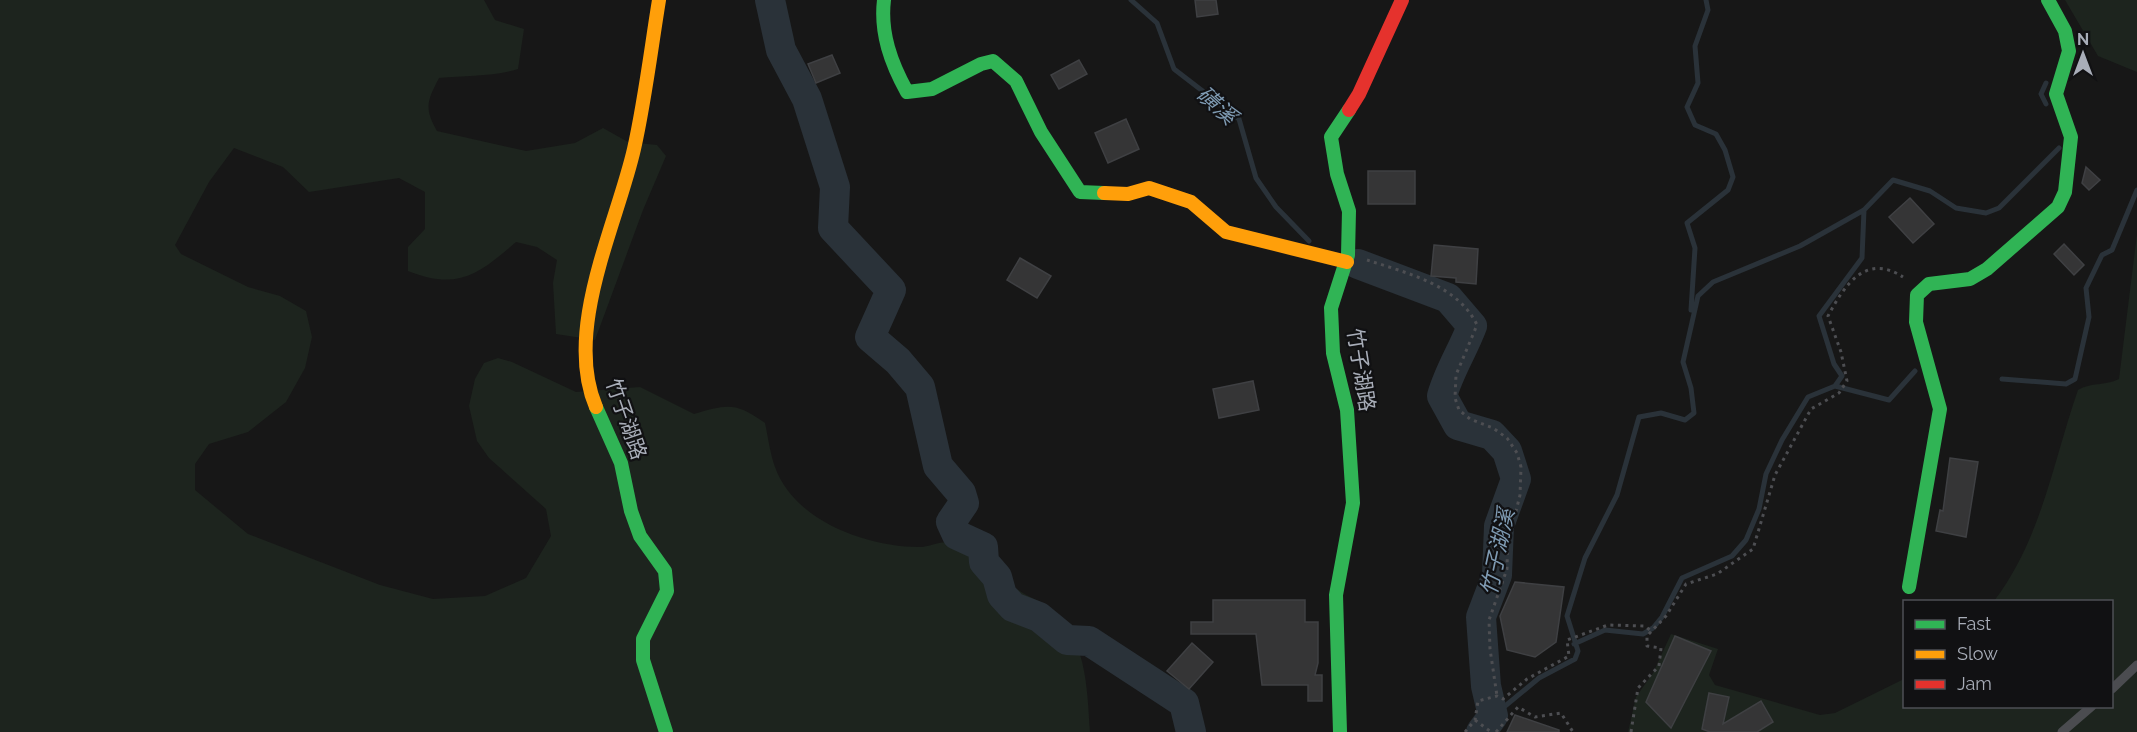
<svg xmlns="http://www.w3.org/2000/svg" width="2137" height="732" font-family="Raleway,'Noto Sans TC',sans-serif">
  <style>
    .green { fill: #1d241e }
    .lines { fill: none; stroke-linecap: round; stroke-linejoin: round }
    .stream { stroke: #2a3239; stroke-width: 5 }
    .river { stroke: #2a3239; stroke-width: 30 }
    .building { fill: #353536; stroke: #3f4043; stroke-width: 1.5 }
    .path { stroke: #4d4e52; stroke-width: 3; stroke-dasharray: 3 4.5; stroke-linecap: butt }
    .lane { stroke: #4b4c50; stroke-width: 9 }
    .fast { stroke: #30b455; stroke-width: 14 }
    .slow { stroke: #ff9f0a; stroke-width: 14 }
    .jam { stroke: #e5322d; stroke-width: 14 }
    .labels { text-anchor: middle; stroke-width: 4.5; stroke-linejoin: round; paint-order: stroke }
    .street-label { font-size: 21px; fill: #a8adb8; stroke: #111113 }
    .water-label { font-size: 22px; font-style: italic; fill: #7f9bb3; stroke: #111113 }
  </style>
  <rect width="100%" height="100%" fill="#171717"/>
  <path class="green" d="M0,0H484L495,20L524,29L518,69C492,77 466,75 439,78C427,101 424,108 437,131L526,151L575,143L603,128L628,142L657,145L666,156L643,210L595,340L556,334L553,283L557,260L537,247L516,242C479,274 458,291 408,271V247L425,229V192L399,178L309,192L283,167L234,148L209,182L175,245L181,254L248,287L280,296L306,311L312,337L305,368L286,402L248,432L209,444L195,464V490L248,534L380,585L433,599L485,596L526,578L551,536L546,509L489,458L477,441L469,406L475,379L484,363L498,358L512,362L576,392L640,387L694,414C727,404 736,402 765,423C768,437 770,453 775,467C794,521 867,547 919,547C929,547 940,541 950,542C977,545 995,568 1013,586C1023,595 1037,599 1048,607C1087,635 1087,688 1090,732H0Z
    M2065,0H2137V72L2098,56Z
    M2137,234V732H1628L1636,697L1653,673L1671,634L1718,649L1709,675L1715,685L1820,715L1835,713L1904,679V706H2112V602L1994,601C2041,540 2053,462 2078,390C2091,382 2105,386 2119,379Z"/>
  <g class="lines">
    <path class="stream" d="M1131,0L1157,23L1174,69L1239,119L1256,178L1276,207L1309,241
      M2046,104L2041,94L2046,83
      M1691,310L1695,248L1687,223L1728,190L1733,177L1725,150L1716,134L1695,125L1687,107L1698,83L1695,46L1708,10L1706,0
      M2002,379L2066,384L2075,379L2089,317L2086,288L2102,255L2112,250L2137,190
      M1835,386L1842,376L1834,364L1819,316L1862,258L1864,210
      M1574,644L1605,630L1643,634L1653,628L1662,617L1682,578L1732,556L1746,540L1759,509L1766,474L1782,440L1808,397L1835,386L1889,400L1915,371
      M1493,716L1539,678L1575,659L1578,651L1567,616L1585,558L1617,495L1639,417L1661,413L1685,420L1694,413L1691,388L1683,362L1698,296L1713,282L1800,246L1864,210L1893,180L1930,191L1956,208L1986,213L1999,208L2059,148"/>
    <path class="river" d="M770,0L781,50L807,99L835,187L833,228L891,290L870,337L898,361L920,387L938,466L961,493L964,503L951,522L957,535L983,547L984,562L997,577L1002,595L1013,607L1039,617L1067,640L1089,641L1184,703L1191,732
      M1358,264L1448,298L1472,326C1463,350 1449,371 1442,396L1458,425L1492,435L1507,451L1516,479L1499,526L1497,575L1481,617L1486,686L1493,716L1481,732"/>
  </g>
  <path class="building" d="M1195,0H1216L1218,14L1197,17Z
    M832,55L840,73L816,83L808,64Z
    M1079,60L1087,74L1059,89L1051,75Z
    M1126,119L1139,149L1108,163L1095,133Z
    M2086,167L2100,180L2089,190L2082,183Z
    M1368,171H1415V204H1368Z
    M1910,198L1934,224L1913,243L1889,217Z
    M2064,244L2084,265L2074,275L2054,254Z
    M1434,245L1478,249L1476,284L1456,282V278L1431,276Z
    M1020,258L1051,276L1037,298L1007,280Z
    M1253,381L1259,410L1219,418L1213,389Z
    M1950,458L1978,462L1966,537L1936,531L1940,510L1943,511Z
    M1515,582L1564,587L1556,642L1535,657L1507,650L1500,616Z
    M1213,600H1305V622H1318V663L1315,675H1322V701H1308V685H1262L1256,634H1191V622H1213Z
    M1675,636L1711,651L1671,728L1646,702Z
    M1192,643L1213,662L1189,689L1167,671Z
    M1709,693L1729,697L1723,724L1761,701L1773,722L1757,732H1710L1702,729Z
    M1515,715L1559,730V732H1507Z"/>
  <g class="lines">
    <path class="path" d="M1367,260C1407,273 1458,285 1477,325L1456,375L1455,398L1459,410L1470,419L1493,428L1507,438L1517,453L1521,467L1520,495L1516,511L1508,526L1507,569L1489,620L1490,649L1497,696
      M1475,720L1491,732
      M1465,732L1475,720L1478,701L1497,696L1503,699L1527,679L1569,656L1567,640L1608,625L1645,626L1651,631
      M1496,732L1518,707L1535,717L1561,713L1573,732
      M1631,732L1638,688L1659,666L1661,648L1647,646V636L1666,616L1686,584L1717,574L1753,549L1775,475L1811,409L1839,393L1847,381L1841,352L1828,316C1845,284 1866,253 1903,277"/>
    <path class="lane" d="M2112,689L2137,665
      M2062,732L2092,706"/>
    <path class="fast" d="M884,0C880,33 891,63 907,92L932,89L981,64L993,61L1016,81L1041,132L1080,192L1104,193
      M596,407L621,463L631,511L640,536L665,571L667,591L643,639V660L666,732
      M1909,587L1940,409L1916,322L1917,295L1929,284L1970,279L1987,269L2058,207L2065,192L2071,137L2056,94L2069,51L2065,31L2048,0
      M1340,732L1336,595L1353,503L1347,410L1333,353L1331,308L1348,255L1349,211L1337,174L1331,137L1349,110"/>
    <path class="slow" d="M1104,193L1128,194L1149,188L1191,202L1226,232L1347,262
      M596,407C563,330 617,224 634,149C645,100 651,49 659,0"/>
    <path class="jam" d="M1349,110L1359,94L1402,0"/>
  </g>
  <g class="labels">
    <g class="street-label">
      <text transform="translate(1361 370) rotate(81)" y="7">竹子湖路</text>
      <text transform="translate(626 419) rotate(71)" y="7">竹子湖路</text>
    </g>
    <g class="water-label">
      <text transform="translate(1217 105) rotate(42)" y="8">磺溪</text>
      <text transform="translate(1497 552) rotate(-78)" y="8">竹子湖溪</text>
    </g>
  </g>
  <rect x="1903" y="600" width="210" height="108" fill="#111113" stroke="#4d4f55" stroke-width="1.5"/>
  <rect x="1915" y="620" width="30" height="9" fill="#30b455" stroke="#4d4f55" stroke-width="1.5"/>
  <text x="1957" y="630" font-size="18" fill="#a8adb8">Fast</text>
  <rect x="1915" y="650" width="30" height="9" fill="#ff9f0a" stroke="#4d4f55" stroke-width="1.5"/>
  <text x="1957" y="660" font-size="18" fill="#a8adb8">Slow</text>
  <rect x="1915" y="680" width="30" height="9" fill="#e5322d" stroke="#4d4f55" stroke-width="1.5"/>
  <text x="1957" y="690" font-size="18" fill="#a8adb8">Jam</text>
  <g transform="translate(2083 54)" stroke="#111113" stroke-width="4.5" paint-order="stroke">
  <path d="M0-4.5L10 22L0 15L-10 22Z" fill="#a8adb8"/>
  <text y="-9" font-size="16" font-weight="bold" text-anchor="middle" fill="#a8adb8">N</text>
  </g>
</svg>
